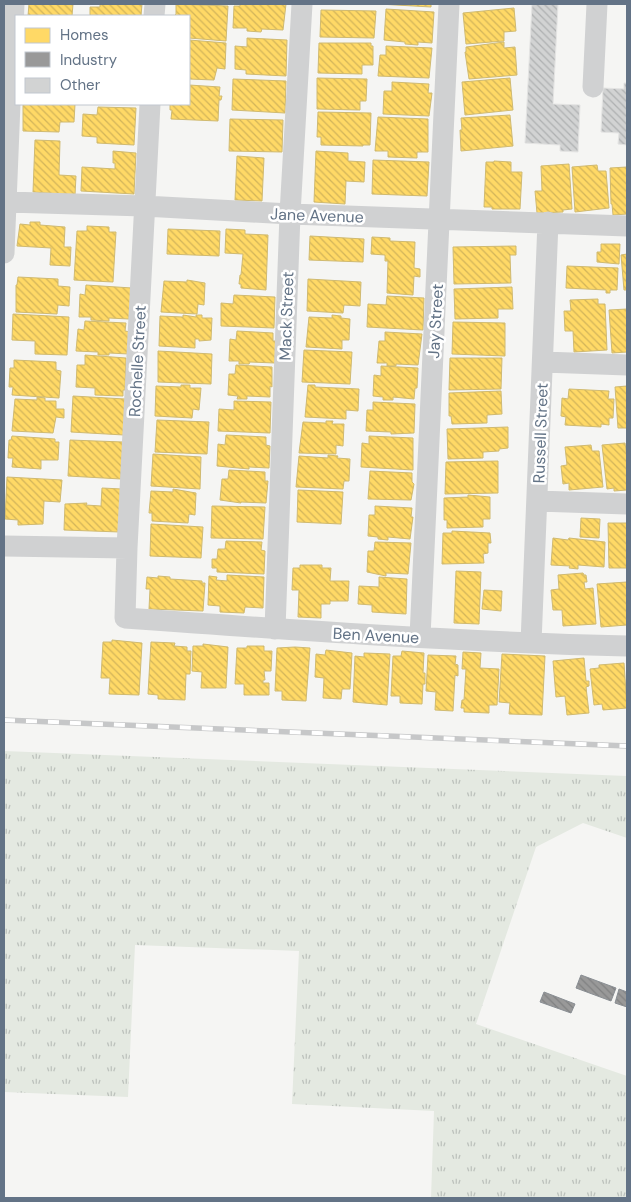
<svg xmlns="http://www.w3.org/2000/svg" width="631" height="1202" font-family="'DM Sans',sans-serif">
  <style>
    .grass { fill: url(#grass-tufts) }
    .homes { fill: url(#homes-back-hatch); stroke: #d0ba70 }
    .industry { fill: url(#industry-back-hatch); stroke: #898e93 }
    .building { fill: url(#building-back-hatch); stroke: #e4e4e3 }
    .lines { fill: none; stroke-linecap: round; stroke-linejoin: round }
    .minor { stroke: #d0d1d2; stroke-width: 21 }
    .rail-casing { stroke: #c6c7c8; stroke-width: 5.5 }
    .rail { stroke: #fff; stroke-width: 4; stroke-dasharray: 11; stroke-linecap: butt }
    .labels { text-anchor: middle; stroke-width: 5; stroke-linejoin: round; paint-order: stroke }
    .street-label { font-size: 16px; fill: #637386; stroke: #fff }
  </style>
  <defs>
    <pattern id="grass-tufts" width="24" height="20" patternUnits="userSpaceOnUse" patternTransform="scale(1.25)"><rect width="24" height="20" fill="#e4e9e1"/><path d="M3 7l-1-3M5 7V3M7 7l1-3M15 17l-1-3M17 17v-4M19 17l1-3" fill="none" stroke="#bcc1bc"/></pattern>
    <pattern id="homes-back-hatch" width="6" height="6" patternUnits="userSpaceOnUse" patternTransform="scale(1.25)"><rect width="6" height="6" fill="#ffd966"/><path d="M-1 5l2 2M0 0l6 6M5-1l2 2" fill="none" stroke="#d2b45a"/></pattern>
    <pattern id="industry-back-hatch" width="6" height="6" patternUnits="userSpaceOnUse" patternTransform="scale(1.25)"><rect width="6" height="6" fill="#999"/><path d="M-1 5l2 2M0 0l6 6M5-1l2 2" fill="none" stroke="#808182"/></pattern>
    <pattern id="building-back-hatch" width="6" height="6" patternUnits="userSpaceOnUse" patternTransform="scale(1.25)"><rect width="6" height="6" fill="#d2d3d3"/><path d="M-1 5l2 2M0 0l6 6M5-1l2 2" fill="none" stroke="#aeb0b1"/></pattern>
  </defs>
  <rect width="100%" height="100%" fill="#f5f5f3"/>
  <path class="grass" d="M4,751L627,776V838L583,823L536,847L476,1024L627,1076V1198H431L434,1111L292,1104L299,951L135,945L128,1097L4,1092Z"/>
  <path class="homes" d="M29,4H73L72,16H28Z
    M100,4H142L141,16H90V7H100Z
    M176,4L228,6L226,41L189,38V16H174L176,14Z
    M240,4H286L283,30L262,29L261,32L247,31V28H233L234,6H240Z
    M379,4H431V7Z
    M514,8L516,31L504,32V41L466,44L463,13Z
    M386,9L434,12L432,43L418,42V45L405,44V42L384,40Z
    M321,10L376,11L374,38L320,37Z
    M247,38L287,40L286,76L246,74V70L235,69V46L247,47Z
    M189,40L226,43L225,69L217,68L214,80L189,79Z
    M504,42V48L515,47L517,75L469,79L465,52H466V47Z
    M319,43H371V46H373V65H362V74L318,73Z
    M386,46L432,48L429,78L378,76L380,55H386Z
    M317,78L367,79L366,101H360V110L317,109Z
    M510,78L513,110L465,115L462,82Z
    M233,79L286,81L285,113L232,110Z
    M392,82L429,84L428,93H432L429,116L383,114L384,91H392Z
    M189,85L220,87L219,96H222L221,100H219L218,121L171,119L172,110H170V104H189Z
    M23,104H75L74,122H60L59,132L23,131Z
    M98,107L136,108L134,145L97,143V137L82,136L83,114L97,115Z
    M318,112L371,113L370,145H363V146L321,145V137H317Z
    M510,115L513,146L461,151L460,130H462L461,118Z
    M378,117L428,119V152H417V158L388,157V151H375Z
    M230,119L283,120L282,152L229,151Z
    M35,140L60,141L59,175L76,176L75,195L33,192Z
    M113,151L136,153L134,194L81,191L82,167L115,169V163H113Z
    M316,151L348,153V161L365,162L364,182L346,181L345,204L314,202Z
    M237,156L264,158L262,201L235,200Z
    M373,160L429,162L427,196L372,194Z
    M494,161L511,162V172H522L520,209H492V207H484L486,162H494Z
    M569,164L572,209L563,210V212L537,213L535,191H542L541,166Z
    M597,165L598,171H606L609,208L575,212L572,167Z
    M627,167V214L613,215L612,204H611L610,168Z
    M30,222H40V225L65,227L64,247H71L70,266L50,265L51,248L17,246L20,224L30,225Z
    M87,226L109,227V232H116L113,282L74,280L77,231H87Z
    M168,229L220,231L219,256L167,254Z
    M226,229L245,230V234L268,235L266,290L241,288V284H239L240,275H241L243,254L225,253Z
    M310,236L364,239L363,262L309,260Z
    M372,237L390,238V241L415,242L414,268L420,269V277L414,276L413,295L387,293L388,261H385V255L371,254Z
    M601,244H620L619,264L597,262V252H601Z
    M516,246V255H510L511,283L454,284L453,247Z
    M627,254V290H624L621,255Z
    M567,266L618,268L617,290H610V293H606V290L566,288Z
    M18,277L58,279V286L70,287L69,306L58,305L57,314L16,312V285H17Z
    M308,279L361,282L360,306L344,305L343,313L307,311Z
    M187,280L205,283L204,305L198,304L197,314L161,312L164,281L187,282Z
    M86,285L132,288L129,319L109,318V321L91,320V317H79L80,294L85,295Z
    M512,287L513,309H498V318L455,319L454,289Z
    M234,295L275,297L274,328L221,326V303L233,304Z
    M387,296L424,298L423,330L367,327L368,304L386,305Z
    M598,299V304H605L607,350L574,352L573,331H565L564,311H571L570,300Z
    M627,309V352L612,353L609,310Z
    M13,314L69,317L67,355L35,354V341L12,340Z
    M183,315L196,317V315H202V318H212L211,340L199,341V339H195V348L159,346L160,316L183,317Z
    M332,315L341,316V318L350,319L349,340H342V349L306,347L309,317L332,318Z
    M85,321L126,323L125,331L130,332L129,354L109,353V355H98V352L76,351L78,329L84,330Z
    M453,322L505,323V356L452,354Z
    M237,331L273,333V341H276L275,363L250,362L249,364H239V361H229L230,339L236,340Z
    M385,332L422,334L418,365L396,364V366H387V363H377L379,341H385Z
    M304,350L352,352L350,384L302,382Z
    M158,351L212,354L211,384L158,382Z
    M85,355L126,358L125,390H123V396L95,395V388L76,387L77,365H85Z
    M450,358H502L501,389L449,390Z
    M14,360L56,362V370L61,371L59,398L12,395L13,387H9L10,368H14Z
    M236,365L272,367V387L270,386V397L247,396V399H237L238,396L228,395L229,374H235Z
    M381,366L418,368L417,388H415L414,399L393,397V400H383V397L373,396L374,375L381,376Z
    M181,385H190V388H201L199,410L193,409L192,418L155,416L156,386L181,387Z
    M308,385H315V387L359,389L358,411L346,410V419L305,417Z
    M627,386V428H618L615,387Z
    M569,389L609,391L608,399H614L613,418H609V425L601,424V427L565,425L566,417L561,416L562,398L568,399Z
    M501,391L502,414L487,415V423L452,424L451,416H449V393Z
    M73,396L125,399L124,435L71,432Z
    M37,397L45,398V401H56V409H64V418L56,417L53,433L12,431L15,399L37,400Z
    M234,401L271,402L270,433L218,431L219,409L234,410Z
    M373,402L415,404L414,433L391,434V432L366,431L367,410H373Z
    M157,420L209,422L207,454L155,452Z
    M326,421H333L332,424H344L343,446L336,445V454L299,453L303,422L326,423Z
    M508,427V448L499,449V451L483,452V458L448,459L447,429Z
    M226,435L266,437V445L270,446L269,468L249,467V469L217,466L218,444L225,445Z
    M12,436L55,439V442H59L58,460H41V469L12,467L13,458H8L9,440H11Z
    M369,436L413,438V470L361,467L362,443L369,444Z
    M70,440L123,442L121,479L68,476Z
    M625,443L627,457V490L614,491V488L607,489L602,445Z
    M591,445L592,451H599L603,487L569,490V483L563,484L561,466L567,465L565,447Z
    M153,454L201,457L200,489L151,486Z
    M328,455L338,456L337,458L350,459L349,481H344L343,489L296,487L299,456L328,458Z
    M498,461V493L445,494L446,462Z
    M229,470L265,472V481H268L266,503L241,502V503L220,500L222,479H228Z
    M370,471L412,473V482L414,484L411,500L368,499Z
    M7,477L62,480L60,502L44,501L43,524L18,525V520L5,519Z
    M102,488L122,489L120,532L64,530L65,504L87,503L86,505L101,506Z
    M173,489L196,493L195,515L189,514L188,523L152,521V513H149L151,491L173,492Z
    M298,490L343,492L341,524L297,522Z
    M468,495L490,497V519H483V527L447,528V520H444V498L468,497Z
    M212,506L265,507L263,539L211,538Z
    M375,506L412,508L411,517H413L410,539L388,537V540L378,539V537L368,536L369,515H375Z
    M581,518L600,519L599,538L580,537Z
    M608,523H627V568H609Z
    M151,524L203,527L201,558L150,556Z
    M452,531L490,533L491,543H488V553L483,554L484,563L442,564L443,533H452Z
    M553,538L568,540L569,538L605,542L604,567L578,565V569L569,568L570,566L551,565Z
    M226,541L262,542L261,550L265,551L264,574L217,572V568H212V559H217L218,549H225Z
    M375,542L411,543L408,574L386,573V576L367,572L368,551H374Z
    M300,565H322V568H331L330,581H349L348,601H330V604H321V618L298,617L299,590H292L293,568H300Z
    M456,571L481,572L479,624L454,623Z
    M583,573L584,575H586L587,582H584L585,589L593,588L596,624L563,626L562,610H553L551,590L559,589L558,575Z
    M227,575L264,577L263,608L245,607L244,613L220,612V606L208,605L209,576L217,577L216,580L227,581Z
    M158,576L170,577V579L202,581V583H205L203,611L149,609L150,589H146L147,577L158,578Z
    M379,577L407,579L406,614L372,612V605L358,604L359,586L379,587Z
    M627,582V625L601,627L597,584Z
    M484,590L502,591L501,611L482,609Z
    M112,640L142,643L139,695L109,694L110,678H101L103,642H112Z
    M151,642L175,643L174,646L187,647V651H191L190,674H186L185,700L158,699V695L148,694Z
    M203,644L228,647L226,688H201L202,672L192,671L193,646H203Z
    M247,646H264V651H272L271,671H264L265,680H263V683H269V695H244V684H235L237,648H247Z
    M295,647L310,648L306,701L282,700V691H275L277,648Z
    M326,650L352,653L350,689H342L341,699L323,698L324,678L315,677L316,654L325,655Z
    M402,651L424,653L423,673H425V684H423L422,704L400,703V696H391L393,656H401Z
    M463,652L481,653L480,668L499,669L497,705H489V713L464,712V708H461L462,700H464L466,669H462Z
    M364,653L390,654L387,705L353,702L355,656L364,657Z
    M502,654L545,656L542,715L509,714L510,703L499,702Z
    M428,655L456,656L455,664L458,665V676L455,675L453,711L435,710L436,692L426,691Z
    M584,658L586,681H589V686L586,687L589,713L567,715L565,696L556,697L553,661Z
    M624,663L627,708L603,710L602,704L594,705L590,669L599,668V665Z"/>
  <path class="industry" d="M581,975L616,988L611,1001L576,988Z
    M619,989L627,992V1007L615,1003Z
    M544,992L575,1004L571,1013L540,1002Z"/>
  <path class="building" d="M532,4H558L553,104L580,105L578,152L560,151V145L525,143Z
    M624,83H627V145L618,144L619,133L601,132L603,88L624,89Z"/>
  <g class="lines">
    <path class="minor" d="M154,16L155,4
      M593,87L597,4
      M150,104L127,548L125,618C292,630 460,642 627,646
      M7,202L144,206L290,214L627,226
      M4,253L14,4
      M543,362L627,365
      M537,501L627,504
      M4,546L127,548
      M275,629L290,214L302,4
      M420,637L449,4
      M531,643L548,222"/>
    <g class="rail-casing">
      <path id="rail" d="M4,720L627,746"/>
    </g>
    <use href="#rail" class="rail"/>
  </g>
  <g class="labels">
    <g class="street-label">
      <text transform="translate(317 215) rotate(2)" y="6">Jane Avenue</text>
      <text transform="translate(286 316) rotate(-88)" y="6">Mack Street</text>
      <text transform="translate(435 321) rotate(-87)" y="6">Jay Street</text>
      <text transform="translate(137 361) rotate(-87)" y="6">Rochelle Street</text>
      <text transform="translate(540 433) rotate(-88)" y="6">Russell Street</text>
      <text transform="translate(376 635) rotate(3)" y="6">Ben Avenue</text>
    </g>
  </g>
  <rect width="631" height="1202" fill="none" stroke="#637386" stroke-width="10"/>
  <rect x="15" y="15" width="175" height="90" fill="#ffffff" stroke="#c1c7cf"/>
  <rect x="25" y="28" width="25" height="15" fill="#ffd966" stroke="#c1c7cf"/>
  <text x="60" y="40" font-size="15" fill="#637386">Homes</text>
  <rect x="25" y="52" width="25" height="15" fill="#999999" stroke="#c1c7cf"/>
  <text x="60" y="65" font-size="15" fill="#637386">Industry</text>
  <rect x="25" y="78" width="25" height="15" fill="#d2d3d3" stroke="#c1c7cf"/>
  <text x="60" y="90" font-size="15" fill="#637386">Other</text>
</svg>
